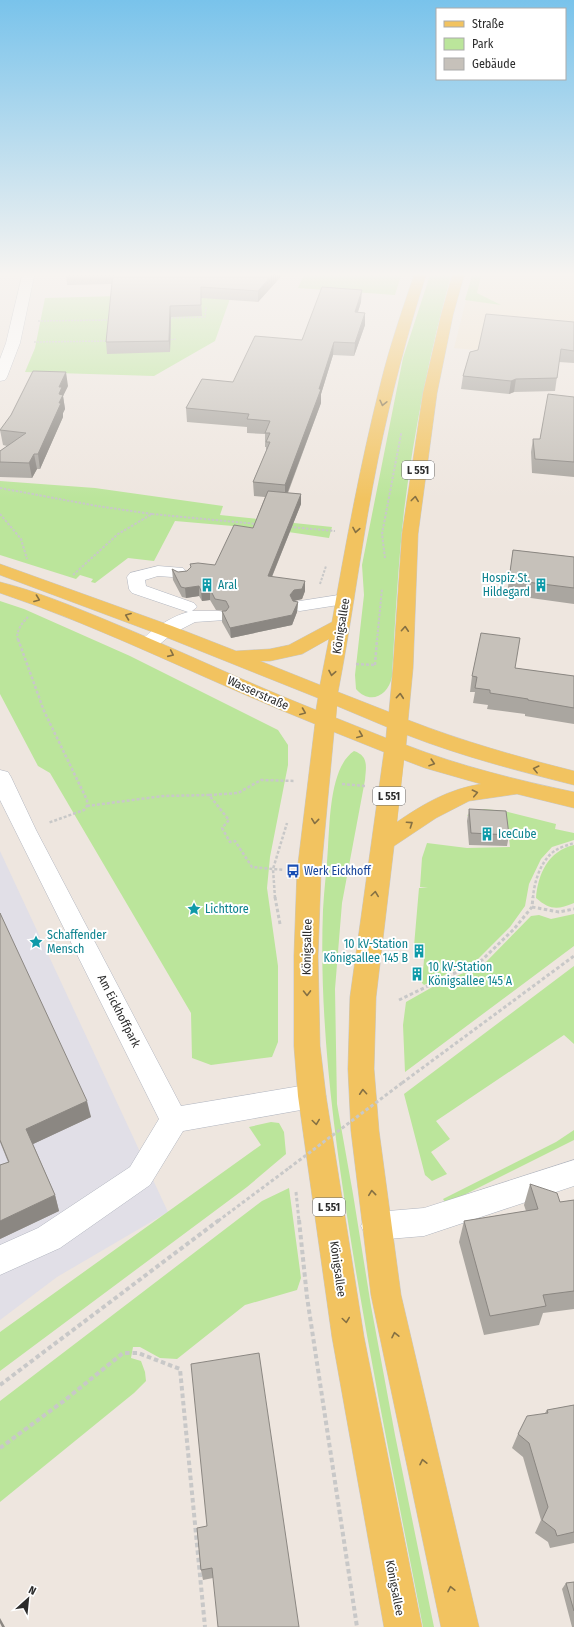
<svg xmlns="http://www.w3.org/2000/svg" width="574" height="1627" font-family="'Fira Sans Condensed',sans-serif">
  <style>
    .industrial { fill: #e1dfe7 }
    .education { fill: #efe2ce }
    .green { fill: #bbe59b }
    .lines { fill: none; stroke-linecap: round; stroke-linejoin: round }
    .minor-casing { stroke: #b2b6c0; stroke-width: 1 }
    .major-casing { stroke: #c8c8c8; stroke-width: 1 }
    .path-far4 { stroke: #c8c8c8; stroke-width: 1.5; stroke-dasharray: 2 1; stroke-linecap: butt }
    .path-far3 { stroke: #c8c8c8; stroke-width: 2; stroke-dasharray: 2.5 1.5; stroke-linecap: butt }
    .path-far2 { stroke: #c8c8c8; stroke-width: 2.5; stroke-dasharray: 3 2; stroke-linecap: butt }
    .path-far1 { stroke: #c8c8c8; stroke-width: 3; stroke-dasharray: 3.5 2.5; stroke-linecap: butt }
    .path { stroke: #c8c8c8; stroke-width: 4; stroke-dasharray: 4.5 3; stroke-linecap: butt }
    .minor { fill: #fff; fill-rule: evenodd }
    .major { fill: #f2c360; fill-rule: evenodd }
    .path-bridge { stroke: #c8c8c8; stroke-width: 3; stroke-dasharray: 3.5 2.5; stroke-linecap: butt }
    .wall { fill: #aaa6a0 }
    .shaded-wall { fill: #8b8782 }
    .building { fill: #c6c1ba; stroke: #8b8782 }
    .oneway { stroke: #857043 }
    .labels { text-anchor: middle; stroke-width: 4; stroke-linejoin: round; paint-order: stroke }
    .shield { fill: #fff; stroke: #6b6b6b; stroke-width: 1 }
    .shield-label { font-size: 11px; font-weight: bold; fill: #2c2c2c }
    .culture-label { font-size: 12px; fill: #0d838f; stroke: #fff; text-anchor: start }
    .street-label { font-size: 12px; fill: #2c2c2c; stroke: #fff }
    .transit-label { font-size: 12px; fill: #164399; stroke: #fff; text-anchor: start }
  </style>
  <rect width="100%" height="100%" fill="#eee6df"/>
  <path class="industrial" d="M0,851L168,1212L57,1277L0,1320Z"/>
  <path class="education" d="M473,272H574V359L454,348Z"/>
  <path class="green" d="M305,272H402L395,295L298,288Z
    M431,272H452C430,350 414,431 404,511C398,566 395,622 392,677C388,696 370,705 356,689L355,675L364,595L362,565L403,358Z
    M473,272H482L477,293L501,305L465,300Z
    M232,293L215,341L154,376L25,372L35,348L45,298Z
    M0,481L95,488L223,506L220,515L332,527L329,538L268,529L175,521L154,561L128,558L95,583L91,582L93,579L80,575L76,579L0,555Z
    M0,601L24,609L130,656L278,730L288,745V765L270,857L267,888L278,966V1042L272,1057L211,1065L192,1058L191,1013L50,773L38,766L0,694Z
    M354,751C369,756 366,767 365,780L342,903L335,989L337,1104L353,1194L371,1306L395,1435L434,1627H423C397,1492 369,1358 348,1222C332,1121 319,1012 323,910C324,889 327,868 328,847C330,820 330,767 354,751Z
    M484,809L504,811L556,824L555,829L574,833V840L552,847L541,859L529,884L525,906L510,927L478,959L424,985L422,983L425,948L414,946L419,888H428L420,887L422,858L427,843L467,848L510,847L507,822L472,820L467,815Z
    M574,845V903C557,910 550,910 536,898C538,874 548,851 574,845Z
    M574,914V946L405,1072L403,1025L406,1002L436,985L484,964L531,916L539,915L551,919Z
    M574,966V1044L564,1035L436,1121L450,1139L431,1152L447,1174L432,1181L425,1175L404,1094Z
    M271,1122L279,1123L284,1132L286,1154L247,1187L0,1371V1332L261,1145L249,1127Z
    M574,1130V1140L448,1203L445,1202L443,1199L556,1142Z
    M289,1188L301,1278L297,1290L245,1305L177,1359L160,1358L140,1347H133L131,1358L141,1361L145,1372L146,1381L134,1393L0,1502V1401L262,1201Z"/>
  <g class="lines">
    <g class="minor-casing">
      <path id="minor" d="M23,272H35L20,343L7,377L5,380L0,381V359L6,343Z
        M158,566L183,568L190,576L187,580C181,581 177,582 172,577L158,576L145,580L146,586L194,603L197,607L192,611H219L225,612L228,616L225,620L195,622L172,634L155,648L148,650L141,648L139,644C148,631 172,616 188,612L132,593L129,589L127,577L130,573Z
        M345,594L351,595L354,599L351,603L300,611L294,610L291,606L294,602L300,601Z
        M0,770L8,772L11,777L36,830L181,1106L312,1084L322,1088L326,1096L322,1104L312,1108L183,1131L150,1185L60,1248L0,1275V1245L38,1228L130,1167L159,1119L0,800Z
        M574,1160V1186L424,1236L376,1240L366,1236L361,1226L366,1216L376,1212L424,1208Z"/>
    </g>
    <g class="major-casing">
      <path id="major" d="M415,272H427C407,334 391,396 378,459C362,537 353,615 338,692L389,712L393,668L402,534L423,393L441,315L453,272H465L453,315L437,393L418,534L413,668L408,720C462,741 518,757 574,771V785C518,771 461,756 407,735L406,745C460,766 517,780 574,792V808L517,794L469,801L436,818L394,846L376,997L374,1069L379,1131L401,1295L479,1627H441L371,1295L351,1131L348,1069L350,997L384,752L334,732L321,872L318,956L320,1046L326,1096L364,1337L422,1627H384L332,1337L298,1096L294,1046V956L297,872L315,724C209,682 108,629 0,593V582C36,591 72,606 106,620C177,649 245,682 316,710L318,698L158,634L0,575V564L172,626L236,651L270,649L289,645L332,622C346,542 361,461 381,382C390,345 403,308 415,272ZM329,639L320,685L260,661H270L302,654ZM337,706L387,727L386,738L336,718ZM404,760L425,768L481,784C449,789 423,804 397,822Z"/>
    </g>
    <path class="path-far4" d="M168,318L205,317L206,307
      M38,321L111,320
      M168,340L176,339
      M34,342L109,341
      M401,435V433"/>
    <path class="path-far3" d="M0,488L97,506L152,514L118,534L73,575
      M0,514L21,539L27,559
      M152,514L257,524
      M290,527L335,531
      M385,558L382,534L401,434
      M320,584L326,566
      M18,640C15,632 22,623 28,617
      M377,640L382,589"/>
    <path class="path-far2" d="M18,639L44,711L87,800V806L84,810L48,823
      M356,664L375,665
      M375,665L377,639
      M342,784L365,786
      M209,795L238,793L261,780L295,781
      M87,806L163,796L209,795L229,820L222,828L230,842L235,841L252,867L284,870
      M275,898L273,869L287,823
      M533,898C534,882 541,859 556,850C561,847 568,845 574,843"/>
    <path class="path-far1" d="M275,897L280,924
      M532,907L559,912L574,909
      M399,1000L482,960L514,929L532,907L533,897
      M402,1083L574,956
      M296,1192L299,1221
      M218,1221L289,1168"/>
    <path class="path" d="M299,1220L307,1297L357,1627
      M0,1385L219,1220
      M0,1448L65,1400L123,1353H138L180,1369L205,1627"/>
    <use href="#minor" class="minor"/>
    <use href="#major" class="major"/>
    <path class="path-bridge" d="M289,1168L402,1083"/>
  </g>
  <path class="wall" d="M66,272H285L258,302L201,298L202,316L171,317L170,352L107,354L106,342L112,284L67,285L66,274Z
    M361,302L358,312L365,313V325L354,356L333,355L321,394V403L288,493L301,494V504L272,577L305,591L302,599L293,601L298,602L297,612L292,625L231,638L222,622V611H225L216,610L210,600L202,601L199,596L186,598L182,597L173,580L172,569L178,572L187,571L215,565L253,528L265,497L254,496L253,482L266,451V447H265V434L247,433V427L187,422L186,408L233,382L302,340Z
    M574,322V363L559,362L555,391L514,392L509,394L461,389L463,376Z
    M68,386L63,396L65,409L63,413V417L40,469H37L32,478L0,477V451L7,446L3,445L0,430Z
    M574,397V477L532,473L531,452L533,439H540Z
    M513,550L574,557V604L509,595L508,587Z
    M515,668L574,676V724L525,716V714L487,709L488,705L473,703L475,692H470L472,676Z
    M469,809L509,835L507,846L469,845L467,821Z
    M0,913L91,1117L33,1144L55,1195L59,1211L0,1239V1165L8,1162L0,1142Z
    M530,1184L560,1202L574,1200V1309L543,1313L539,1325L484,1335L459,1242L464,1221L526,1211L524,1205Z
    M574,1405V1543L550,1548L548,1542L535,1533L541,1520L523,1457L512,1448L518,1434L545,1413L547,1410Z
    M197,1528L299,1627L213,1578L203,1580L201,1570Z
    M574,1582V1627H572L562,1589L566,1583Z"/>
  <path class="shaded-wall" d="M275,272H285L258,302V291Z
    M362,290L361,302L354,324L355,312Z
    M170,306L171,317L170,352L169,341Z
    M365,313V325L354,356L355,343Z
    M334,342L333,355L321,394V403L285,499V485L319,389Z
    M66,372L68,386L63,396L65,409L63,413V417L40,469L38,454L59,394V387Z
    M516,379L514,392L509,394L511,381Z
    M34,454L37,469L32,478L29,463Z
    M301,494V504L268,586V576Z
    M305,581V591L302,599L294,601L290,605V595L294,590Z
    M199,586V596L186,598L185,588Z
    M210,589V600L202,601L201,591Z
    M298,602L297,612L292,625L231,638L230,628Z
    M87,1101L91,1117L31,1145L26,1129Z
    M55,1195L59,1211L0,1239V1221Z
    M0,1618L5,1627H2L0,1623Z"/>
  <path class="building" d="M66,272H275L258,291L201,287V305L170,306L169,341L106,342L113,273L66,274Z
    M322,287L362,290L355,312L365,313L355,343L334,342L319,389H321L285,485L253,482L270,442H266L270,433H265L270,421L247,419L249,414L186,408L202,379L233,382L255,336L302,340Z
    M486,314L574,322V351L561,349L557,378L516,379L511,381L463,376L470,352L478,350Z
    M33,371L66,372L59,387H62L59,394L63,395L59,403H61L38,454H34L29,463L0,462V451L26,433L0,430L11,415Z
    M548,394L574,397V462L535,459L533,439H540Z
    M268,491L301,494L268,576L305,581L302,589L294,590L290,595L293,601L298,602L292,615L230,628L222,611H226L229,607L226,601L215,599L210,589L201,591L199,586L185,588L181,587L172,569L178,572L187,571L191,567L190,564L198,563L215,565L234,525L253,528Z
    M513,550L574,557V588L511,580L510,572Z
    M481,633L520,638L515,668L574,676V708L528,700V699L490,693V690L475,688L477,677L472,676Z
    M469,809L506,811L509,835L471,833Z
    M0,913L87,1101L26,1129L55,1195L0,1221V1165L9,1162L0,1140Z
    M530,1184L557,1193L560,1202L574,1200V1291L543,1295L546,1306L490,1316L464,1221L538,1209Z
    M259,1353L299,1627H218L212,1568L201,1570L197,1528L207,1526L191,1364Z
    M574,1405V1532L557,1536L555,1530L542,1520L548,1507L529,1443L518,1434L527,1416L548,1413L547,1410Z
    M574,1582V1611L566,1583Z"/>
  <defs><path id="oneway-chevron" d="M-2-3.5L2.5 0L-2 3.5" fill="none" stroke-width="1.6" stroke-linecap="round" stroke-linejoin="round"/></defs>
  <g class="oneway">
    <use href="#oneway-chevron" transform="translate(383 403) rotate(103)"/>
    <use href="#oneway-chevron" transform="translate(415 499) rotate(-83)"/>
    <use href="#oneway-chevron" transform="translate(356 530) rotate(100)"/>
    <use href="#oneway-chevron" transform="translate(37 599) rotate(21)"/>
    <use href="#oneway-chevron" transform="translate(128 616) rotate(-159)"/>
    <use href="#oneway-chevron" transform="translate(405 629) rotate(-86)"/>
    <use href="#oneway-chevron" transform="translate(171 654) rotate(24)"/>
    <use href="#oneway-chevron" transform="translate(332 673) rotate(101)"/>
    <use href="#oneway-chevron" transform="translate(400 696) rotate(-85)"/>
    <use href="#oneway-chevron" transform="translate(303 712) rotate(22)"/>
    <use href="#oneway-chevron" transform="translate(360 735) rotate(22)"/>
    <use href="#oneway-chevron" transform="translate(432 763) rotate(18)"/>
    <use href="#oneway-chevron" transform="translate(536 769) rotate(-166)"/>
    <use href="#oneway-chevron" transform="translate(475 793) rotate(-12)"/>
    <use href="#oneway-chevron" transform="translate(315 821) rotate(96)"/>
    <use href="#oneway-chevron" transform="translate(410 824) rotate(-34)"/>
    <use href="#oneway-chevron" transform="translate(375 894) rotate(-82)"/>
    <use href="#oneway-chevron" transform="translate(307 993) rotate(89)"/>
    <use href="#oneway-chevron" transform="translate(363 1092) rotate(-94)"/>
    <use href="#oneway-chevron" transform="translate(316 1122) rotate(82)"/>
    <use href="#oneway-chevron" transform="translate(372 1193) rotate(-96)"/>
    <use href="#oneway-chevron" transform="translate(346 1320) rotate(82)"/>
    <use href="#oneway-chevron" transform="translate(395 1335) rotate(-102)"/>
    <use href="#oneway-chevron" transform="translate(423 1462) rotate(-102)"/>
    <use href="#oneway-chevron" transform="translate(451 1589) rotate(-102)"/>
  </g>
  <linearGradient id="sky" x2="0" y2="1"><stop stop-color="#79c3eb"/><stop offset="0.55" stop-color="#f7f4f1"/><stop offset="1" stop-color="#f7f4f1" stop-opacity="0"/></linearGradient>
  <rect width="574" height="499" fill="url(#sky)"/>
  <defs>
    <g id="building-bare" transform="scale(1.08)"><path d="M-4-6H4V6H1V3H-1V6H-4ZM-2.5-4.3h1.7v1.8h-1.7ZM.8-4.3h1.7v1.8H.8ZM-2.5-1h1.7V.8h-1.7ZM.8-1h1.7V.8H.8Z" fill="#0f9aa8" stroke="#fff" stroke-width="2.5" paint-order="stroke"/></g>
    <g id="bus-bare" transform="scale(1.08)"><path d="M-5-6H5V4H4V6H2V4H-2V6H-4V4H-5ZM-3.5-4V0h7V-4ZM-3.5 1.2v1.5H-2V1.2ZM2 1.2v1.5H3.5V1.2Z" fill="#1a4fb4" stroke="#fff" stroke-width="2.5" paint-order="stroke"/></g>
    <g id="sight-bare" transform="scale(1.08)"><path d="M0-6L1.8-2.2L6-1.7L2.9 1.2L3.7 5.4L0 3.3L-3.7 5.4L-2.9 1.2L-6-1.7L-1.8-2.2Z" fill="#0f9aa8" stroke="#fff" stroke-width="2.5" paint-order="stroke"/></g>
  </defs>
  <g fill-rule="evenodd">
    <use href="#building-bare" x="207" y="585"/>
    <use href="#building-bare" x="541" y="585"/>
    <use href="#building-bare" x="487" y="834"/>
    <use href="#bus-bare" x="293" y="871"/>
    <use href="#sight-bare" x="194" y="909"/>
    <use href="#sight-bare" x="36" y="942"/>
    <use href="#building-bare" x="419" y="951"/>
    <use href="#building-bare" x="417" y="974"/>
  </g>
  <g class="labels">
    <g class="shield">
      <rect x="402" y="461" width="32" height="18" rx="3"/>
      <rect x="373" y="787" width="32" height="18" rx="3"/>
      <rect x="313" y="1198" width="32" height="18" rx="3"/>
    </g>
    <g class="shield-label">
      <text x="418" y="474">L 551</text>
      <text x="389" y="800">L 551</text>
      <text x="329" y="1211">L 551</text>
    </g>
    <g class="culture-label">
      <text x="530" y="582" text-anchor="end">Hospiz St.<tspan x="530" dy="14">Hildegard</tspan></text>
      <text x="218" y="589">Aral</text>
      <text x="498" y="838">IceCube</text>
      <text x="205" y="913">Lichttore</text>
      <text x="47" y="939">Schaffender<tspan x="47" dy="14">Mensch</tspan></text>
      <text x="408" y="948" text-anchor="end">10 kV-Station<tspan x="408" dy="14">Königsallee 145 B</tspan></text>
      <text x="428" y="971">10 kV-Station<tspan x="428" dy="14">Königsallee 145 A</tspan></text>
    </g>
    <g class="street-label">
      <text transform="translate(341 626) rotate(-81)" y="4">Königsallee</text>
      <text transform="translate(258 693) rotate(24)" y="4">Wasserstraße</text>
      <text transform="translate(307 947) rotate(-89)" y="4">Königsallee</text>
      <text transform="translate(119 1011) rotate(63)" y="4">Am Eickhoffpark</text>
      <text transform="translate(338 1269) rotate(82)" y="4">Königsallee</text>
      <text transform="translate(395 1588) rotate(79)" y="4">Königsallee</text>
    </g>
    <g class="transit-label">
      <text x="304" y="875">Werk Eickhoff</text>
    </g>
  </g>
  <rect x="436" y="8" width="130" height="72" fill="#ffffff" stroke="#ababab"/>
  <rect x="444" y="21" width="20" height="6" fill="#f2c360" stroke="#ababab"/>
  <text x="472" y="28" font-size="12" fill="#2c2c2c">Straße</text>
  <rect x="444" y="38" width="20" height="12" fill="#bbe59b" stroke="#ababab"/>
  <text x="472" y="48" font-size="12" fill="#2c2c2c">Park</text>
  <rect x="444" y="58" width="20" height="12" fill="#c6c1ba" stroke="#ababab"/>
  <text x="472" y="68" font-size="12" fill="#2c2c2c">Gebäude</text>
  <g transform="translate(28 1599) rotate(27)" stroke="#ffffff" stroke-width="3" paint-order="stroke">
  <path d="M0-3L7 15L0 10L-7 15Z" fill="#2c2c2c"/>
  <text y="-6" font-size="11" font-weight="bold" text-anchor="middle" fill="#2c2c2c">N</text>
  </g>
</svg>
